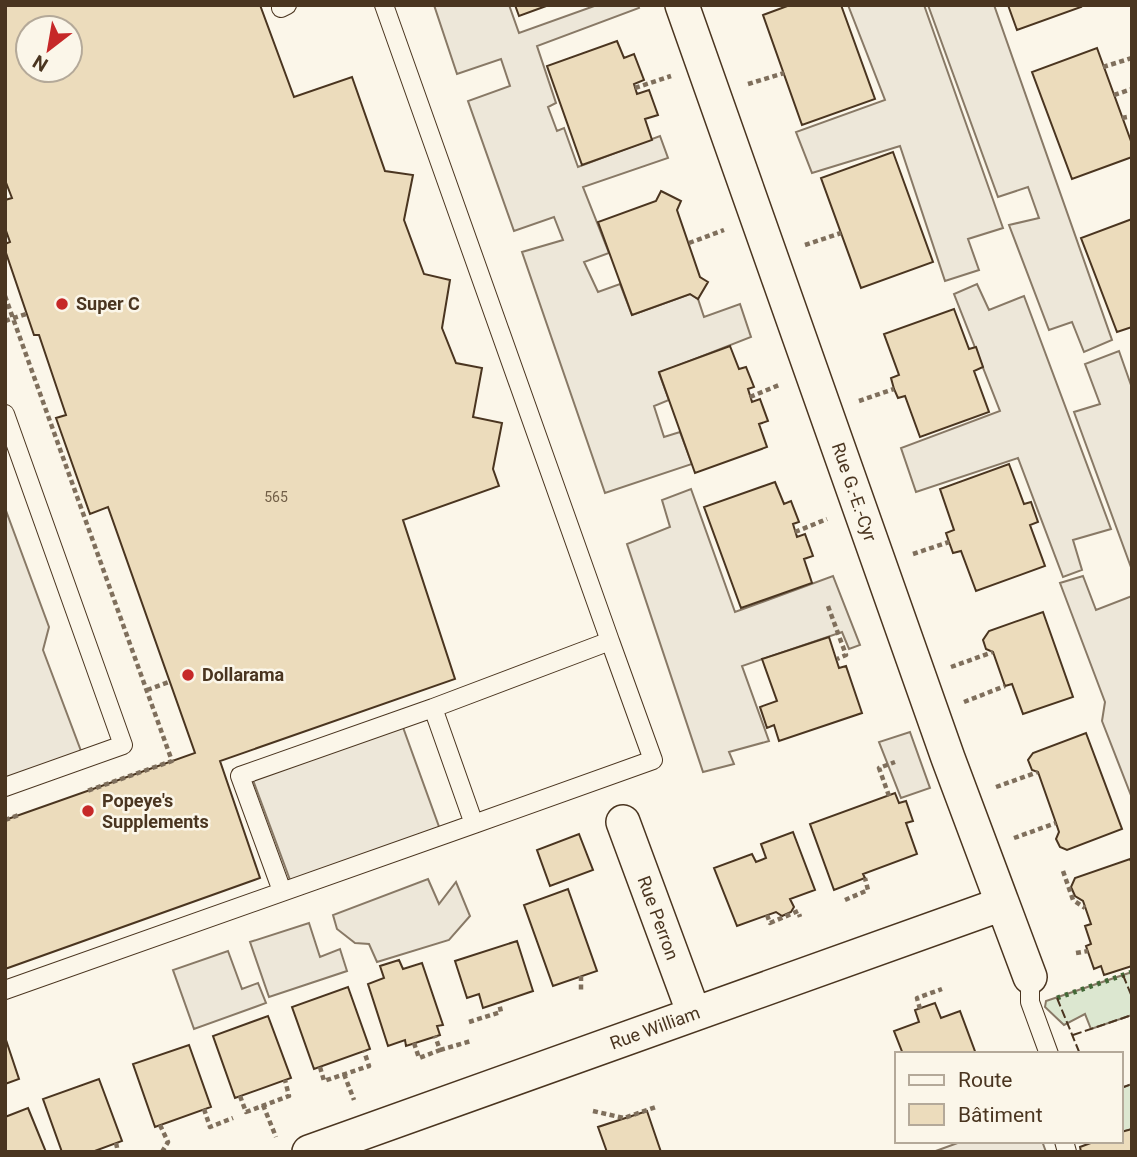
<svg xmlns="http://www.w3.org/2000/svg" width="1137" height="1157" font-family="Roboto,sans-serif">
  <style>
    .green { fill: #dce7d0; stroke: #887966; stroke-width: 2 }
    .parking { fill: #ede7d9; stroke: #887966; stroke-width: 2 }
    .building { fill: #ecdcbc; stroke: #4a3520; stroke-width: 2; fill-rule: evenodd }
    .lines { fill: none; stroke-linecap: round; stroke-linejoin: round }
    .lane-casing { stroke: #4a3520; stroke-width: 20 }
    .street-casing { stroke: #4a3520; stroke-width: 36 }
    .path { stroke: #7f6f5c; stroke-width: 4.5; stroke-dasharray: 5 3.5; stroke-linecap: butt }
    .lane { stroke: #fbf6e9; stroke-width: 18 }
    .street { stroke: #fbf6e9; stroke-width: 33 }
    .hedge { stroke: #436837; stroke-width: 5; stroke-dasharray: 3.5 5; stroke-linecap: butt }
    .fence { stroke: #4a3520; stroke-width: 2; stroke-dasharray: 9 3.5; stroke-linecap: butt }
    .poi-dot { fill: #c62828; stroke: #fbf6e9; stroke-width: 2.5 }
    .labels { text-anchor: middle; stroke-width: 5; stroke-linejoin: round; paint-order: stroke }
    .number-label { font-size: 14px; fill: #725f47 }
    .poi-label { font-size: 18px; font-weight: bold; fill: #4a3520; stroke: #fbf6e9; text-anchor: start }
    .street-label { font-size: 18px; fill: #4a3520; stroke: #fbf6e9 }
  </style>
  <rect width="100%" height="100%" fill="#fbf6e9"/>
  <path class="green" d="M1132,972V1015L1091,1029L1085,1014L1064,1025L1045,1007L1046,1001Z
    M1132,1084V1129L1121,1132V1088Z"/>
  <path class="parking" d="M434,5H509L519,33L597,5H638L639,8L537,46L556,103L548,107L557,131L564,128L578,167L660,136L668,158L583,187L609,253L584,262L598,292L620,284L632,315L690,294L698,299L704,317L740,304L751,337L659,373L669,400L654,406L664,437L680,432L692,464L605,493L522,252L563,240L554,217L514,231L468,101L510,86L501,59L457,74Z
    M848,5H924L1003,228L968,239L979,270L945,281L900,146L812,173L796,132L885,100Z
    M928,5H994L1112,340L1084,352L1072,322L1049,330L1009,225L1039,218L1028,187L998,197Z
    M977,284L989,310L1024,296L1111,529L1073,540L1082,570L1063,577L1018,458L916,492L901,448L1000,411L954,294Z
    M1119,351L1132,388V570L1074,412L1100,404L1085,364Z
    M691,489L735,612L833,576L860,645L849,649L842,632L742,666L769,741L729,752L734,764L703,772L627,544L670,527L662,500Z
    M5,508L49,627L43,650L84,759L5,788Z
    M1083,576L1096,610L1132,596V798L1102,721L1105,702L1060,583Z
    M400,719L442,835L293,888L250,772Z
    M910,732L930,788L901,798L879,742Z
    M428,879L439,904L456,882L470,916L449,940L377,962L369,944L355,943L337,929L333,915Z
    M309,923L320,957L340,949L347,971L269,997L250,942Z
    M228,951L242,989L258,983L266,1003L194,1029L173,970Z
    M963,1141H1042L1046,1152H933Z"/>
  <path class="building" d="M5,5H260L294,97L352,77L385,171L413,175L404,220L424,274L450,280L442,328L456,363L482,368L473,417L502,423L493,469L499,486L403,520L455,679L220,761L260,878L5,969V820L195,753L108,507L90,514L56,418L66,415L39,335H34L5,250V244L10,242L5,228V200L12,198L5,180ZM28,28H70V70H28Z
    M515,5H549L519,16Z
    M790,5H841L875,99L802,125L763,15Z
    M1008,5H1080L1081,7L1017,30Z
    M617,41L624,58L634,54L644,80L634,84L637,94L649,90L658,115L645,119L652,140L582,165L547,66Z
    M1097,48L1132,144V157L1072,179L1032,72Z
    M893,152L933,262L861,288L821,178Z
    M661,191L681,201L677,210L700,277L708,282L698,299L690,294L632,315L598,222L656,201Z
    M1132,219V327L1117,332L1081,238Z
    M954,309L969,349L976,347L983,367L974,371L989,412L920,437L905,396L898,398L894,389L891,378L899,375L884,334Z
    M730,346L739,369L746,367L754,387L748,389L752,402L760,399L768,421L759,424L767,447L695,473L659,372Z
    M1009,464L1024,504L1031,502L1038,522L1030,525L1045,566L976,591L961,551L953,553L949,542L946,533L954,530L940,489Z
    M775,482L784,504L791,501L799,522L793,524L797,537L805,534L813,556L804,559L812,583L741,608L704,507Z
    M1043,612L1073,697L1023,714L1012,684L1005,686L993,652L986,649L983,640L989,631Z
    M829,637L839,668L846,666L862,713L779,741L774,725L767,728L760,707L777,701L762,659Z
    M1086,733L1122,829L1067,850L1060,847L1056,839L1059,832L1056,823L1038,772L1032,770L1028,760L1033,753Z
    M895,793L899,803L906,801L913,821L906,823L917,854L863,874L865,878L834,890L810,824Z
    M793,832L815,890L790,899L794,907L791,912L782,916L776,912L737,926L714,868L752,854L756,862L766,858L761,844Z
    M579,834L593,870L550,886L537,850Z
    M1130,859L1132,864V966L1104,975L1101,966L1094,969L1086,946L1091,944L1085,926L1091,924L1083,901L1075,896L1071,887L1075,878Z
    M568,889L597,971L553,986L524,905Z
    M517,941L533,991L483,1008L479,994L467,998L455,961Z
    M399,960L403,969L422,963L443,1025L437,1026L440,1035L406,1046L405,1040L388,1046L368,984L384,978L380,966Z
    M348,987L370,1049L314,1069L292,1007Z
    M935,1003L941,1018L960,1011L976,1054H903L894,1031L919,1022L915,1010Z
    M268,1016L291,1078L235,1098L213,1036Z
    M5,1037L19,1079L5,1084Z
    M189,1045L211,1107L155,1127L133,1064Z
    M99,1079L122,1141L92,1152H62L43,1099Z
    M28,1108L46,1152H5V1117Z
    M647,1111L661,1152H607L598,1127Z
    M1132,1129V1152H1081L1080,1147L1096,1141H1121V1132Z"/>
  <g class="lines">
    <g class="lane-casing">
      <path id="lane" d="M281,8L287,5
        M5,414L123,745L5,787
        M474,824L653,760L610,641
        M282,891L240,776L433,708L610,641L384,5
        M1030,977V1002L1049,1054
        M5,990L474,824L433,708
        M1064,1141L1067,1152"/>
    </g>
    <g class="street-casing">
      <path id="street" d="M682,5L948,758L1030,977
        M623,822L694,1014
        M309,1152L1002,904"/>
    </g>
    <path class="path" d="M1103,67L1132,58
      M748,84L784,73
      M635,88L671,76
      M1114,95L1132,89
      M1122,118L1132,116
      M689,243L724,230
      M805,245L841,233
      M5,296L172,761L87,791
      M5,321L26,314
      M750,397L779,385
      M859,401L894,389
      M795,532L827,519
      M913,554L949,542
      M828,606L846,655L837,659
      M951,667L993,652
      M147,690L169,682
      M964,702L1005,686
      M996,787L1038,772
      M889,796L879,768L895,762
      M5,820L19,815
      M1014,838L1056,823
      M1063,871L1073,900L1085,908
      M845,900L868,890L865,878
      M767,915L770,923L798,911L800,917
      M1076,953L1088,951
      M581,976V990
      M920,1009L917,998L942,989
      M469,1022L501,1012L499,1003
      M414,1043L419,1058L440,1050L435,1036
      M440,1050L471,1041
      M320,1067L324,1081L369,1066L364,1051
      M344,1074L354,1100
      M240,1096L246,1112L289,1096L285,1080
      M263,1105L276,1137
      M204,1109L210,1127L233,1118
      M593,1111L624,1118L656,1107
      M160,1125L168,1142L162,1152
      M116,1143L118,1152"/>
    <use href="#lane" class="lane"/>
    <use href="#street" class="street"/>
    <path class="hedge" d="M1057,998L1132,972"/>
    <path class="fence" d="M1123,975L1132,997
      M1057,998L1080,1054
      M1073,1035L1132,1015
      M1121,1088L1132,1084"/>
  </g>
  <g class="poi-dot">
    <circle cx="62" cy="304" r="7"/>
    <circle cx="188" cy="675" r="7"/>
    <circle cx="88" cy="811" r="7"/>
  </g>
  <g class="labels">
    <g class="number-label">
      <text x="276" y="502">565</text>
    </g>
    <g class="poi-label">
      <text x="76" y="310">Super C</text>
      <text x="202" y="681">Dollarama</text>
      <text x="102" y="807">Popeye's<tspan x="102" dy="21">Supplements</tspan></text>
    </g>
    <g class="street-label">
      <text transform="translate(854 492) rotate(71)" y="6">Rue G.-E.-Cyr</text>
      <text transform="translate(658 918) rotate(70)" y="6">Rue Perron</text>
      <text transform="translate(655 1028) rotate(-20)" y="6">Rue William</text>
    </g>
  </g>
  <rect width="1137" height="1157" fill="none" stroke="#4a3520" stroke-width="14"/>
  <rect x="895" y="1052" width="228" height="91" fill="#fbf6e9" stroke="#b4a999" stroke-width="2"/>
  <rect x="909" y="1075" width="35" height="10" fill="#fbf6e9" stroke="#b4a999" stroke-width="2"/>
  <text x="958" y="1087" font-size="21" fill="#4a3520">Route</text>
  <rect x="909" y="1104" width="35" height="21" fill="#ecdcbc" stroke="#b4a999" stroke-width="2"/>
  <text x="958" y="1122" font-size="21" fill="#4a3520">Bâtiment</text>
  <g transform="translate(49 49) rotate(211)"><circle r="33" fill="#fbf6e9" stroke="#b4a999" stroke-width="2"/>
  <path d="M0-5L12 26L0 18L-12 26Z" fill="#c62828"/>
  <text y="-10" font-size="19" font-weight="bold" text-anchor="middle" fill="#4a3520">N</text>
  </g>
</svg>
